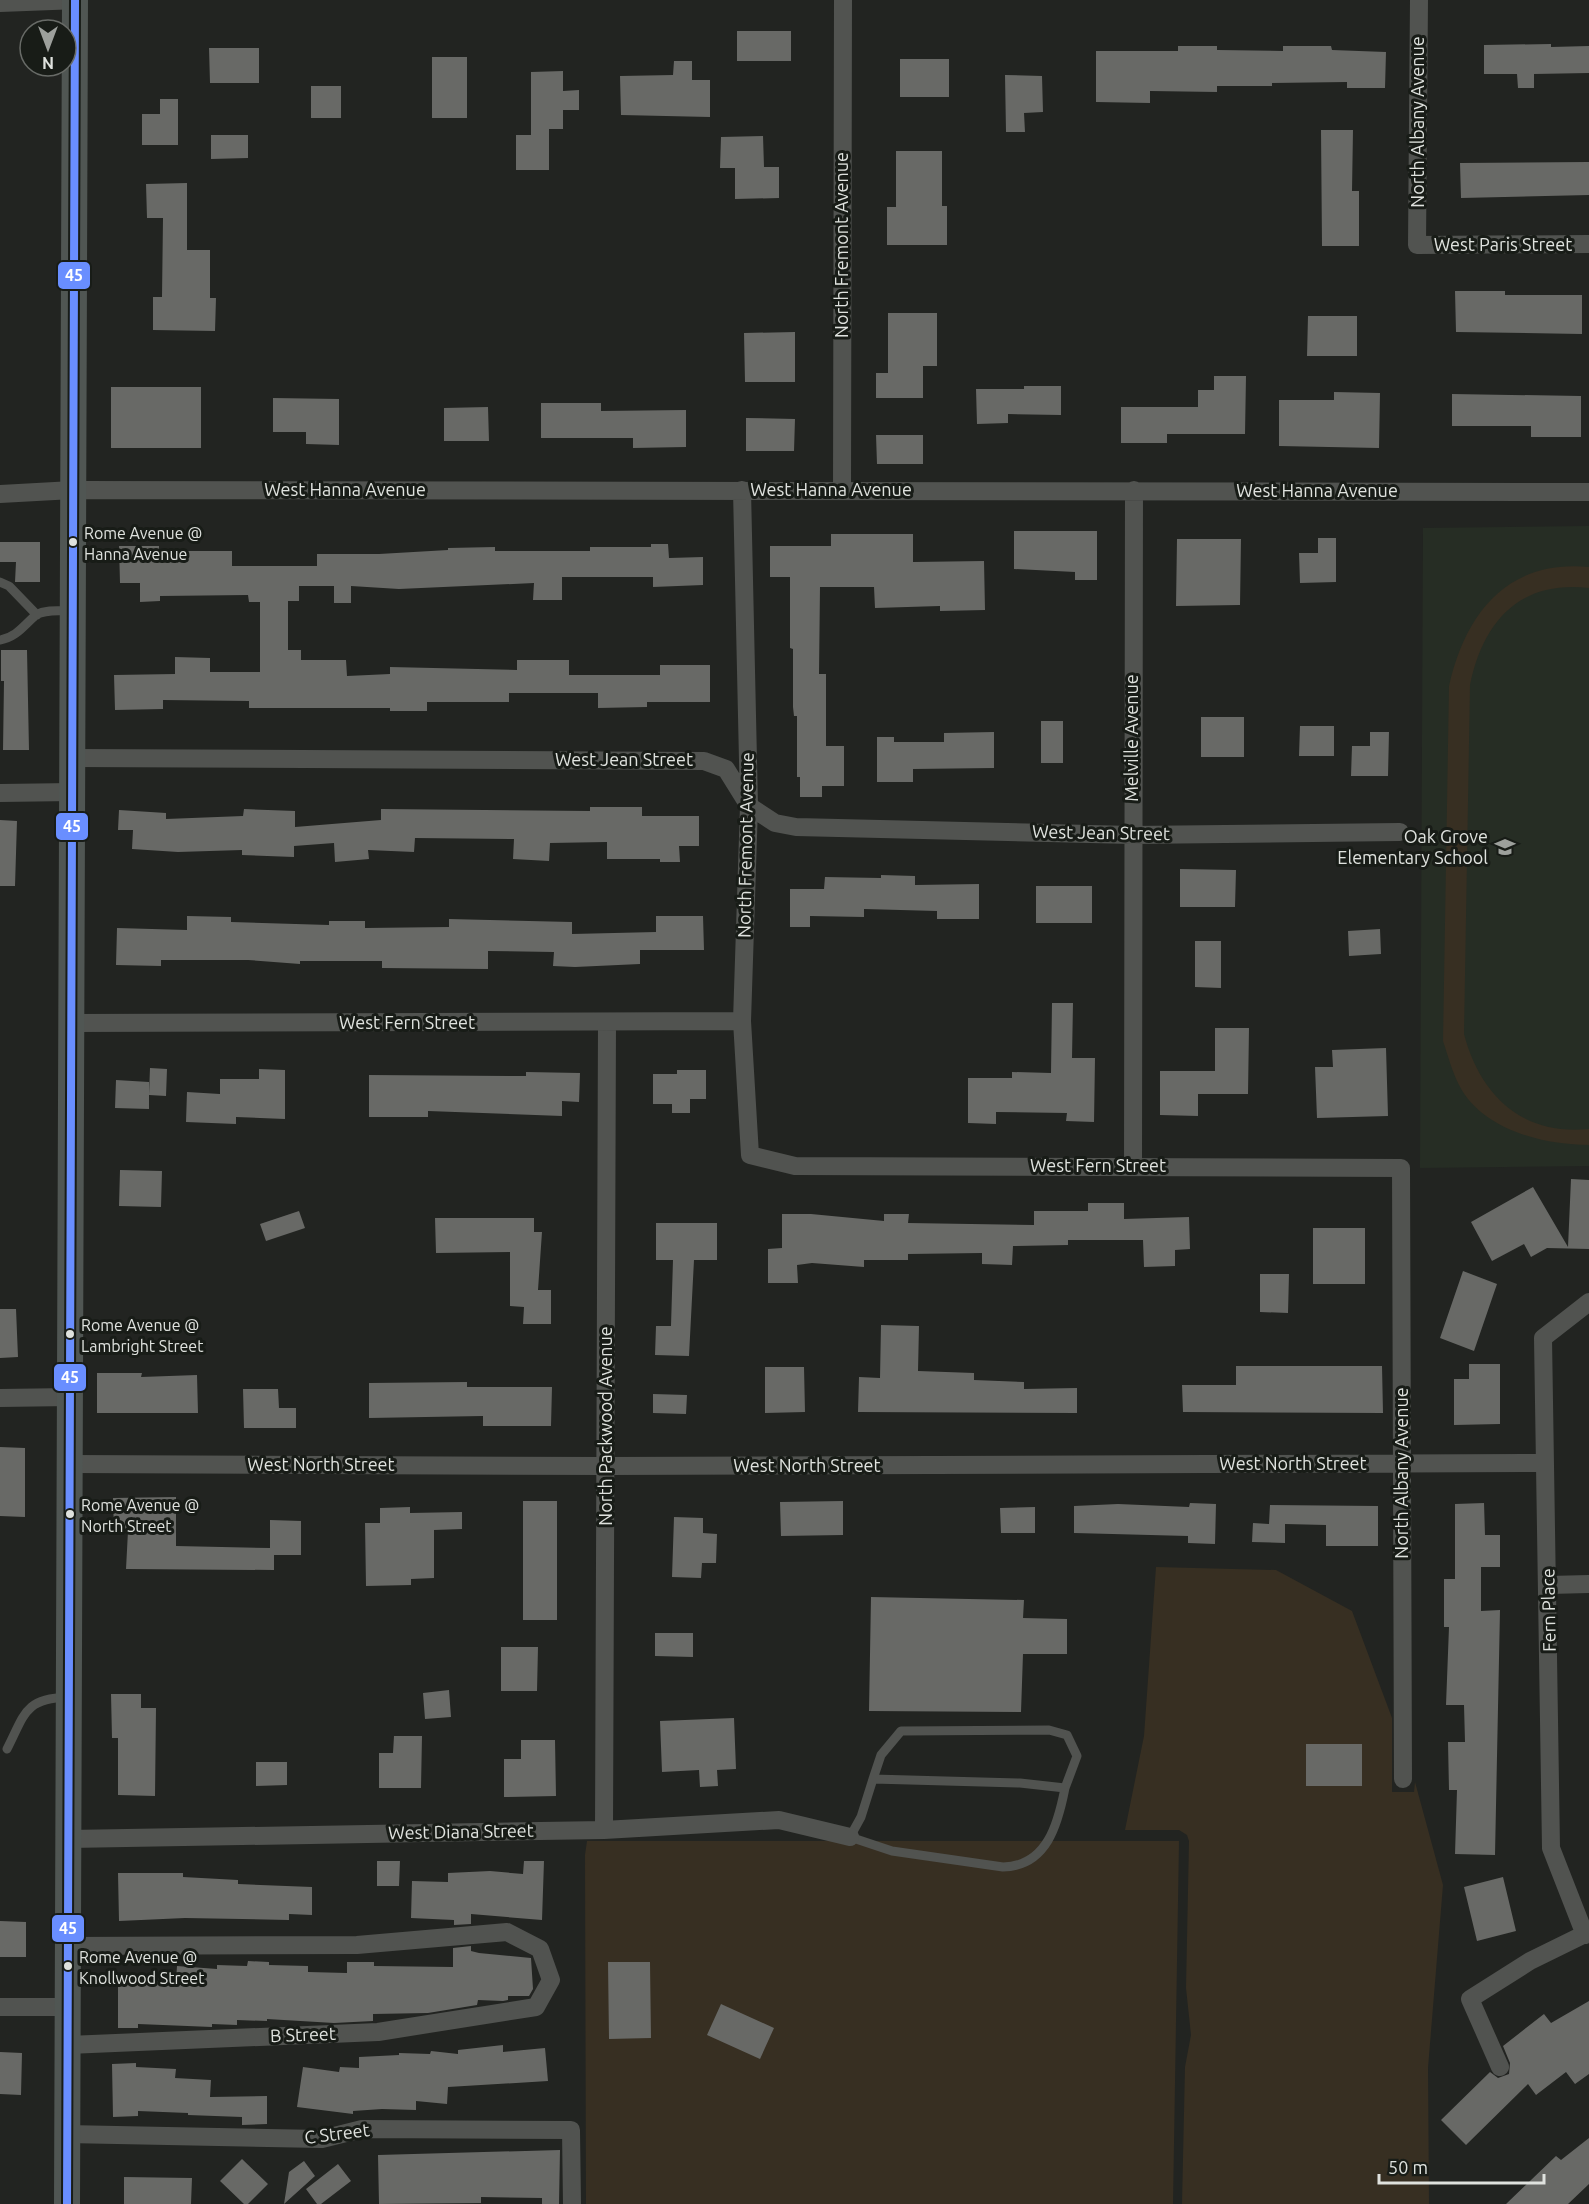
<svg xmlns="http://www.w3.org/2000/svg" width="1589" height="2204" font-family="Ubuntu,sans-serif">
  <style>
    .built { fill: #262d24 }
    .green { fill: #372f22 }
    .building { fill: #686966 }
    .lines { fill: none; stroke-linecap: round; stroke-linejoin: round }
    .lane { stroke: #515350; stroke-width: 9 }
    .street { stroke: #515350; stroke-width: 18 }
    .secondary { stroke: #505653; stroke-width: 26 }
    .bus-1-casing { stroke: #181c17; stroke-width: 12 }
    .bus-1 { stroke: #698eff; stroke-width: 8 }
    .bus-dot { fill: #dfe2de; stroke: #181c17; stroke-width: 2 }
    .labels { text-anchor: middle; stroke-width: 6; stroke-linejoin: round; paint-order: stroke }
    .bus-label { font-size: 16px; fill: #dfe2de; stroke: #181c17; text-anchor: start }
    .street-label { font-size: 18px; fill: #dfe2de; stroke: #181c17 }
    .poi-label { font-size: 18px; fill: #dfe2de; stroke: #181c17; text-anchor: end }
    .line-badge { stroke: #181c17; stroke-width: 2 }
    .badge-label { font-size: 16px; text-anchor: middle; font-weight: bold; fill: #fff }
  </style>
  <rect width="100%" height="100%" fill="#222421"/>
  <path class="built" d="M1589,526V1166L1420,1168L1423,528Z"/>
  <path class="green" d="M1589,567V588C1519,580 1483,622 1470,685L1464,1034C1480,1095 1522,1136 1589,1129V1145C1544,1145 1482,1130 1459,1085C1452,1071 1448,1056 1443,1041L1449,686C1465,614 1507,559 1589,567Z
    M1156,1567L1276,1570L1352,1611L1392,1718V1792H1414L1415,1782L1443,1885L1428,2068L1429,2204H1182L1185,2067L1191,2035L1186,1988L1189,1841L1187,1835L1179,1830H1125L1144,1736Z
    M587,1841H1179L1173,2204H586L585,1855Z"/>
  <path class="building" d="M737,31H791V61H737Z
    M1551,44V47L1589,46V73L1534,74V88H1518L1517,74H1484V45Z
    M1178,46H1217V50L1283,51V46H1331L1332,50L1386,52L1385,88H1347V82L1272,83V86H1217V92L1150,91V103L1096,102V51H1178Z
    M209,48H259V83H210Z
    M432,57H467V118H432Z
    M900,59H949V97H900Z
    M674,61H692V80H710V117L621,115L620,76L673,75Z
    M563,71V91L579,90V110H563V129H549V170H516V135H531V72Z
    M1005,75L1042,76L1043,112L1024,113L1025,132H1006Z
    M311,86H341V118H311Z
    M160,99H178V145H142V114H160Z
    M1321,130H1353L1352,191H1359V246H1322Z
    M211,135H248V158L211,159Z
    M763,136L764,167H779V198L735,199V168H720L721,137Z
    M896,151H942V206H947V245H887V207H896Z
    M1589,162V195L1461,198L1460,163Z
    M187,183V250H210V298H216L215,331L153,330V297H162L163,218H147L146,184Z
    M1455,291H1505V295H1582V334L1456,332Z
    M888,313H937V366H923V398H876V373H888Z
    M1308,316H1357V356H1307Z
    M795,332V382H745L744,333Z
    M1214,376H1246L1245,434H1167V443H1121V407H1198V390H1214Z
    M1024,386H1061V415L1008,414V423L977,424L976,389H1024Z
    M111,387H201V448H111Z
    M1334,392L1380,393L1379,448L1279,446V400H1334Z
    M1452,394L1581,396V437H1531V426H1452Z
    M273,398L339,399V445L306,444V432H273Z
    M541,403H601V411L686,410V447L633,448V438H541Z
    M488,407L489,441H444V408Z
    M746,418L795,419L794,451H746Z
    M876,435H923V464H877Z
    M1014,531H1097V580H1075V572L1014,569Z
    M831,534H913V562L984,561L985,610L940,611V606L875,608L874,587H820L819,674H826V746H844V786H822V797H800V777H797V716H794L793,707V649L790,648V577H770V546H831Z
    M1318,538H1336V582L1300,583L1299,553H1318Z
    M1177,539H1241L1240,605L1176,606Z
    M0,542H40V582H15L16,562H0Z
    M651,544H668L669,558L703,557V585L653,587V577H562V600H533L534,583L399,589L351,586V603H334V586H299V601H288V650H301V660H346L347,676L390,674V667L517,670V660H569V675H660V665H710V702H647V707L598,708V693H509V702H427V711H390V708H249V701L163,700V709L115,710L114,675L175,674V657L210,658V672H260V602H249L248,595L160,596V601L140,602V583H120L119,546H159V551H232V566H317V554H379L448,550V548L495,547V551H590V547H651Z
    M1,650H27L29,750H3L4,681H1Z
    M1201,717H1244V757H1201Z
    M1041,721H1063V763H1041Z
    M1300,726H1334V756H1299Z
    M994,732V768L913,769V782H877V737H894V742H944V733Z
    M1370,732H1389L1388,776H1351L1352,746H1370Z
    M590,807H642V816H699V846H679L680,862H660V859H607V842L550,843L549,861L513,859L514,839L415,838L414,852L368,850L369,859L335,862L334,843L294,846V857L242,855V850L178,852L132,849L133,830H118L119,810L166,813V819L243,816L244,809L295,811V827L381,820V809L590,811Z
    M0,820L17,821L15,886H0Z
    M1180,869L1236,870L1235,907H1180Z
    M881,875L915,876V885L979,884V919H937V911L864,909V917L810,916V927H790V889H824L825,877L881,878Z
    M1036,886H1092V923H1036Z
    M187,916L231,917V922L329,925V921H365V928L449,927V919L572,922V934L656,932V916H703L704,950H640V964L575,967L553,966L554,952L488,951V969L382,968V961H300V964L248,960H161V966L116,965L117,928L187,930Z
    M1380,929L1381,954L1349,956L1348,931Z
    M1195,941H1221V988L1195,987Z
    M1052,1003H1073L1072,1058H1095L1094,1122L1066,1121L1067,1113L996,1112V1124L968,1123V1078H1012V1072L1051,1073Z
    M1215,1028H1249L1248,1094H1198V1116L1160,1115V1071H1215Z
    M1386,1048L1388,1116L1317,1118L1315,1067H1333L1332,1050Z
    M150,1068L167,1069L166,1096L149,1095Z
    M259,1069L285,1070V1119L236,1117V1124L186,1122L187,1092L220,1094V1079H259Z
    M677,1070H706V1099H690V1113H672V1104H653V1074H677Z
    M526,1072L580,1073L579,1102L562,1101V1116L428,1111V1117H369V1075L526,1076Z
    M116,1080L149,1082V1109L115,1108Z
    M120,1170L162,1171L161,1207L119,1206Z
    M1571,1179L1589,1180V1249L1547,1248L1531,1257L1524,1244L1492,1261L1471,1222L1533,1187L1568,1247Z
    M1088,1203H1124V1219L1189,1217L1190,1249L1175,1250V1266L1144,1267L1143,1240H1068V1245L1013,1246L1012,1265L982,1264V1253L908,1254V1260H864V1267L812,1263L797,1265L798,1283H768V1249L782,1248V1214H811L884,1221V1214H909L908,1223L1034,1225V1211H1088Z
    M299,1211L305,1228L266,1241L260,1224Z
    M435,1218H534V1232H542L538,1290H551V1324H523L524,1307L510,1306V1252L436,1253Z
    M656,1223H717V1260H694L689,1356L655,1355L656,1326H671L673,1260H656Z
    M1313,1228H1365V1284H1313Z
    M1463,1271L1497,1284L1474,1351L1440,1338Z
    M1260,1274H1289L1288,1313L1260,1312Z
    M0,1309H16L18,1357L0,1358Z
    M881,1325L919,1326L918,1371L974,1373V1380L1024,1382V1389L1077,1388V1413L858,1412L859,1377L880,1378Z
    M1469,1364H1500V1424L1454,1425V1379H1469Z
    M1236,1366H1382L1383,1413L1183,1412L1182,1385H1236Z
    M765,1367H804L805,1412L765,1413Z
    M97,1373H142L141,1377L197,1375L198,1413H97Z
    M467,1382V1387H552L551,1426H483V1416L369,1418V1383Z
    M243,1389H278L279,1408H296V1428H244Z
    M653,1394L687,1395L686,1414L653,1413Z
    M0,1447L25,1448V1517L0,1516Z
    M176,1497V1546L270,1548V1520L301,1521V1555H274V1570L126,1569L128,1531L114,1532L113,1498Z
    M523,1501H557V1620H523Z
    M843,1501V1535L781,1536L780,1502Z
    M1190,1503L1216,1504L1215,1544L1188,1543V1536L1074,1533V1506L1118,1504L1189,1507Z
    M1484,1503L1485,1535H1500V1567H1481V1611L1500,1610L1495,1855L1455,1854L1457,1790H1449L1448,1742H1465L1464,1705H1446L1449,1627H1444V1579H1455V1504Z
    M1270,1505L1378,1506V1546H1326V1525L1285,1524V1543L1252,1542L1253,1523L1269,1524Z
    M410,1507V1513L462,1512V1529L434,1530V1578L411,1579V1585L366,1586L365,1523H380V1508Z
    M1035,1507V1533H1001L1000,1508Z
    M674,1517L703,1518V1533L717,1534L716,1563H702L701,1578L672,1577Z
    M871,1597L1024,1600L1023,1618L1067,1619V1654H1023L1021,1712L869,1711Z
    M655,1633H693V1657L655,1656Z
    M501,1647H538L537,1691H501Z
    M449,1690L451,1717L425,1719L423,1693Z
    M111,1694H141V1708H156L155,1796L118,1795V1738H112Z
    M734,1718L736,1769L717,1770L718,1786L700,1787L699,1770L662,1772L660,1721Z
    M394,1736H422L421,1788H379V1753H393Z
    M521,1740H555L556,1796L504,1797V1759H521Z
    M1306,1744H1362V1786H1306Z
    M256,1762H287V1785L256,1786Z
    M377,1861H400L399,1886H377Z
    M524,1861H544L542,1920L471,1914V1924L454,1925V1920L411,1918L412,1881L448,1882V1873L490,1871L523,1874Z
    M118,1873H183V1877L238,1880V1884L312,1887V1915L289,1914V1920L185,1918L119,1921Z
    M1503,1877L1516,1931L1477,1941L1464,1887Z
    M0,1921L26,1922V1957H0Z
    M471,1946V1951L479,1953L531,1958L533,1989L529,1996H508V2000L503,2001L478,2000L477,2005L428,2013L373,2014V2021L334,2023L267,2019V2021L237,2020V2025L212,2024V2027L138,2024V2028H118V1981H176L177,1966L217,1969V1965L247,1966L248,1961L269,1962V1965L308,1966V1972L347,1973V1962H374V1966L453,1967V1948Z
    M608,1962H650L651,2038L609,2039Z
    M1589,2001V2074L1575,2084L1566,2072L1536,2095L1528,2084L1466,2145L1441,2120L1490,2072L1498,2078L1509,2074L1510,2063L1503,2046L1544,2014L1551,2023Z
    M721,2004L774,2028L760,2059L707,2035Z
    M503,2045V2052L545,2048L548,2081L448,2087L447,2104L416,2101V2110L382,2109L353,2111V2114L297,2107L303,2067L339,2072L340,2067L359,2068V2057L399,2055V2053L430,2054L431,2051L458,2054V2050Z
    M0,2052L22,2053L21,2095L0,2094Z
    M136,2063V2067L176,2069L175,2078L211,2080L210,2097L267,2096V2124L242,2125V2117L188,2115V2113L138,2111V2116L113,2117L112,2064Z
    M1589,2138V2184L1568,2204H1506L1556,2156L1561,2160Z
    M560,2150L559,2204H542V2198L481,2197V2203L379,2204L378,2155Z
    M242,2159L268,2184L248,2204H244L220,2181Z
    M304,2161L315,2176L284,2204L289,2172Z
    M338,2164L351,2181L321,2204H317L306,2189Z
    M124,2177L192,2178L191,2204H124Z"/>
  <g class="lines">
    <path class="lane" d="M0,582L9,586L37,615
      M0,640C17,637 24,625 36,615C46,609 60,611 70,611
      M7,1749C25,1714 24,1699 67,1697
      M873,1779L1020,1783L1065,1788C1058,1824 1047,1866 1003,1867L892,1851L850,1837L861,1817Z
      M873,1779L881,1755L901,1731L1049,1730L1067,1735L1077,1756L1065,1788"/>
    <path class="street" d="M1419,0L1417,245L1589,244
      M0,3L79,0
      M742,490L749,806L742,1021L750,1155L795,1166L1401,1168L1403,1779
      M842,490L843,0
      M0,494L73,490L1589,492
      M73,758L704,761L726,769L749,806L775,823L796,827L1132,835L1400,832
      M0,793L73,792
      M72,1023L742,1021
      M1133,1166L1134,490
      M0,1398L71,1397
      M70,1464L607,1466L1543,1463
      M1549,1585L1589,1584
      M604,1830L607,1023
      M69,1839L604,1830L779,1820L850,1837
      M1585,1935L1551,1848L1543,1338L1589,1302
      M68,1946L357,1945L507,1932L540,1949L551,1980L536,2007L378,2032L68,2045
      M0,2007H67
      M1500,2067L1470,1999L1530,1961L1589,1932
      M66,2134L322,2139L362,2129L571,2130L572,2204"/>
    <path class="secondary" d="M67,2204L75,0"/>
    <g class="bus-1-casing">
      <path id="bus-1" d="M67,2204L75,0"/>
    </g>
    <use href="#bus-1" class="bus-1"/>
  </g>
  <defs>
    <g id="school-bare" transform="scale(1.62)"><path d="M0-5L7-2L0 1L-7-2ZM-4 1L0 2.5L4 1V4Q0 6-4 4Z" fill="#9da09c" stroke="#181c17" stroke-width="2.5" paint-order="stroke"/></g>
  </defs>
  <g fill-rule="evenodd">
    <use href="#school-bare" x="1505" y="847"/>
  </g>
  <g class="bus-dot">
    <circle cx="73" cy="542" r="5"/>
    <circle cx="70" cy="1334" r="5"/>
    <circle cx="70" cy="1514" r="5"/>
    <circle cx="68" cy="1966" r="5"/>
  </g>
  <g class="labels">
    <g class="bus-label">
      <text x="84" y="539">Rome Avenue @<tspan x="84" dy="21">Hanna Avenue</tspan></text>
      <text x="81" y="1331">Rome Avenue @<tspan x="81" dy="21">Lambright Street</tspan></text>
      <text x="81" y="1511">Rome Avenue @<tspan x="81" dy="21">North Street</tspan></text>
      <text x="79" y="1963">Rome Avenue @<tspan x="79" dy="21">Knollwood Street</tspan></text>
    </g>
    <g class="street-label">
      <text transform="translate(1418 122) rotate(-90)" y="6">North Albany Avenue</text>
      <text transform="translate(842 245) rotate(-90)" y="6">North Fremont Avenue</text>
      <text x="1503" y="251">West Paris Street</text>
      <text x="345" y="496">West Hanna Avenue</text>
      <text x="831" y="496">West Hanna Avenue</text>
      <text x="1317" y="497">West Hanna Avenue</text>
      <text transform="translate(1132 738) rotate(-90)" y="6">Melville Avenue</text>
      <text x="624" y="766">West Jean Street</text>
      <text transform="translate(1101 833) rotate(1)" y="6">West Jean Street</text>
      <text transform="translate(746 845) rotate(-89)" y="6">North Fremont Avenue</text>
      <text x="407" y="1029">West Fern Street</text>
      <text x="1098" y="1172">West Fern Street</text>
      <text transform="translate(606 1426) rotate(-90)" y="6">North Packwood Avenue</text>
      <text x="1293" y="1470">West North Street</text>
      <text x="321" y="1471">West North Street</text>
      <text x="807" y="1472">West North Street</text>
      <text transform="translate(1402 1473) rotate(-90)" y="6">North Albany Avenue</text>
      <text transform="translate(1549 1610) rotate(-91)" y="6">Fern Place</text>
      <text transform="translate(461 1832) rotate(-1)" y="6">West Diana Street</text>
      <text transform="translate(303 2035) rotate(-2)" y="6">B Street</text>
      <text transform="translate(337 2134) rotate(-7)" y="6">C Street</text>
    </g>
    <g class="poi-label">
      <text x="1488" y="843">Oak Grove<tspan x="1488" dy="21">Elementary School</tspan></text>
    </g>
  </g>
  <g class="line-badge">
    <rect x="57" y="261" width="34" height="29" rx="6" fill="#698eff"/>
    <rect x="55" y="812" width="34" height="29" rx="6" fill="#698eff"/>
    <rect x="53" y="1363" width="34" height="29" rx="6" fill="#698eff"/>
    <rect x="51" y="1914" width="34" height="29" rx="6" fill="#698eff"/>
  </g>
  <g class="badge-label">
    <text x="74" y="281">45</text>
    <text x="72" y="832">45</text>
    <text x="70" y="1383">45</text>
    <text x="68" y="1934">45</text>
  </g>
  <g transform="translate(48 48) rotate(180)"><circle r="28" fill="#181c17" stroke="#686b67" stroke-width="1.5"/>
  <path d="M0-4.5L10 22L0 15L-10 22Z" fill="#9da09c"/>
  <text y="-9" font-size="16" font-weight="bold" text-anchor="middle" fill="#dfe2de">N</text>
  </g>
  <path d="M1379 2174v9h165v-9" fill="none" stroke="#dfe2de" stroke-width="3"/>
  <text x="1388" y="2174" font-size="18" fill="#dfe2de" stroke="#181c17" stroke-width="4.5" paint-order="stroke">50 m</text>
</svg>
